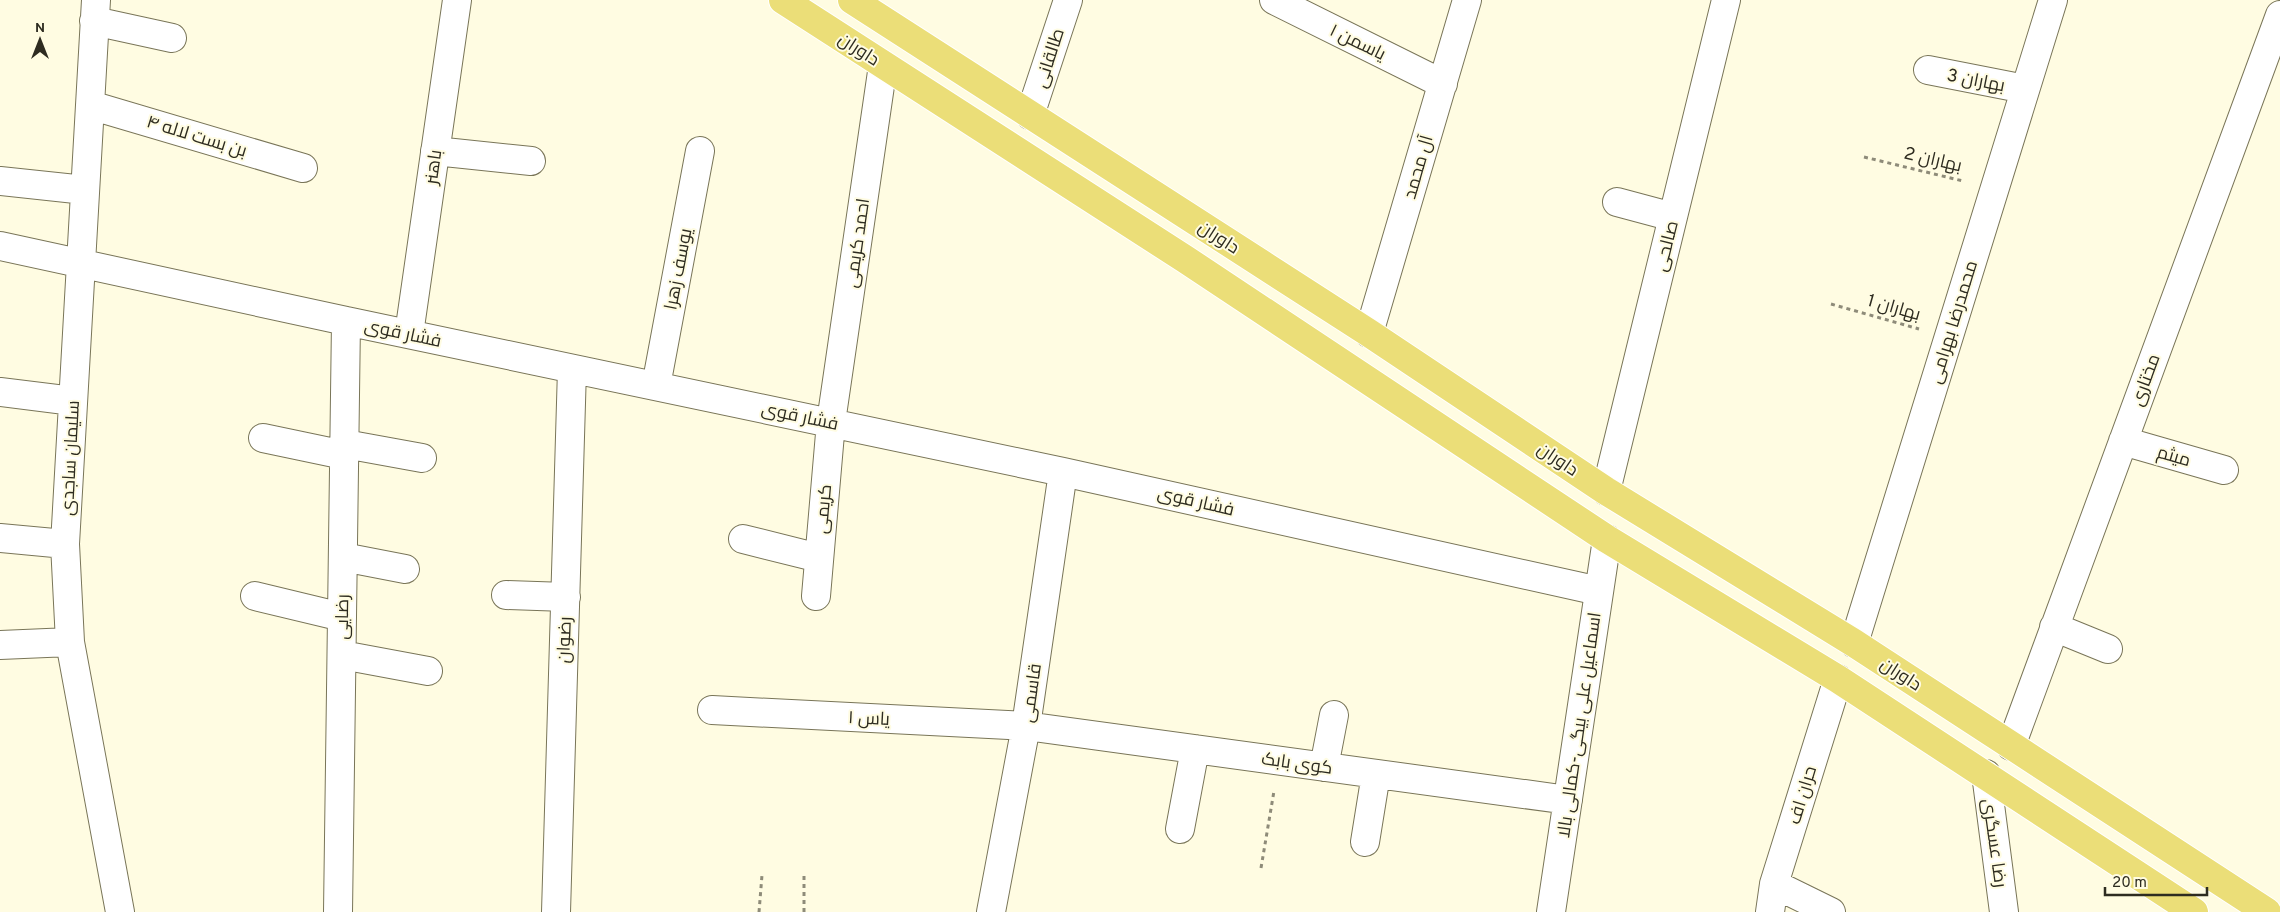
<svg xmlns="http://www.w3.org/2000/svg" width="2280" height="912" font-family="Overpass,Cairo,sans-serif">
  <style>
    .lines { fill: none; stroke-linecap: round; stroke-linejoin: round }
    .minor-casing { stroke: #797558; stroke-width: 30 }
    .major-casing { stroke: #fff; stroke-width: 30 }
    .path { stroke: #8e8b79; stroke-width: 3; stroke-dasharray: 4 4; stroke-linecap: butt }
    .minor { stroke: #fff; stroke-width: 28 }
    .major { stroke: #ebde78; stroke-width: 28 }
    .labels { text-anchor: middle; stroke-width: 4; stroke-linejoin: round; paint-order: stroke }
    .street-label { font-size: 18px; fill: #2e2c20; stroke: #fffce2 }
  </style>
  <rect width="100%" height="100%" fill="#fffce2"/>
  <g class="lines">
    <g class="minor-casing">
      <path id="minor" d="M96,0L65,544L70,642L120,912
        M1274,0L1443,84
        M94,21L172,38
        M1928,70L2025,89
        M90,105L303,168
        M1030,115L1068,0
        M435,151L531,161
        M0,181L85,190
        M1617,202L1673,217
        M0,246L346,321L1063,472L1599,591
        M1369,333L1467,0
        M409,334L457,0
        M656,386L700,151
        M0,392L73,401
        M263,438L344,455
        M2123,441L2224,470
        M345,444L422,458
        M1606,491L1726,0
        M0,538L65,544
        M743,539L819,558
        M343,557L405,569
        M506,595L566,597
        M255,596L342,617
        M816,596L831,422L883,65
        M2054,627L2108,649
        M1854,643L2053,0
        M0,645L70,642
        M342,655L428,671
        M712,710L1026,726L1568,800
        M2011,746L2280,15
        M1324,767L1334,715
        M1986,774L2004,912
        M1180,829L1195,749
        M1365,842L1376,774
        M1774,884L1831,912
        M338,912L346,321
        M556,912L572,369
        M991,912L1026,726L1063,472
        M1551,912L1607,539
        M1770,912L1774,884L1838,679"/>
    </g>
    <g class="major-casing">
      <path id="major" d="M783,0L1185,259L1607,539L1838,679L2194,912
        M852,0L1369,333L1606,491L1854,643L2267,912"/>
    </g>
    <path class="path" d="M1864,157L1963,181
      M1831,304L1919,329
      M1261,868L1274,791
      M759,912L762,875
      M804,912V876"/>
    <use href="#minor" class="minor"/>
    <use href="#major" class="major"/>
  </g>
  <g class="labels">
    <g class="street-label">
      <text transform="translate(1358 42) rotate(26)" y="6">یاسمن ۱</text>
      <text transform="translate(859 49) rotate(33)" y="6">داوران</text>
      <text transform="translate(1049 58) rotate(-72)" y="6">طالقانی</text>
      <text transform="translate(1976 80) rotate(11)" y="6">بهاران 3</text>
      <text transform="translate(197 136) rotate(17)" y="6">بن بست لاله ۴</text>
      <text transform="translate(1933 159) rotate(13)" y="6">بهاران 2</text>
      <text transform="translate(433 167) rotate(-82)" y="6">باهنر</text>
      <text transform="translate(1418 167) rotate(-74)" y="6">آل محمد</text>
      <text transform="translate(1219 237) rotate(33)" y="6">داوران</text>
      <text transform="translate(857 243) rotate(-82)" y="6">احمد کریمی</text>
      <text transform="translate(1666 246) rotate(-76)" y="6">صالحی</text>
      <text transform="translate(678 269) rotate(-79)" y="6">یوسف زهرا</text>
      <text transform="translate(1894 307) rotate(16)" y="6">بهاران 1</text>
      <text transform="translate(1953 322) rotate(-73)" y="6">محمدرضا بهرامی</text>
      <text transform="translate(403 333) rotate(12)" y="6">فشار قوی</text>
      <text transform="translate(2145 380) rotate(-70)" y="6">مختاری</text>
      <text transform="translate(800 416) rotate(12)" y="6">فشار قوی</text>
      <text transform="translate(2174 456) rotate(16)" y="6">میثم</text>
      <text transform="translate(70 458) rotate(-87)" y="6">سلیمان ساجدی</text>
      <text transform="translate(1558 459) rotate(34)" y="6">داوران</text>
      <text transform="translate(1196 501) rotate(13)" y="6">فشار قوی</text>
      <text transform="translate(823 509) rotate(-85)" y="6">کریمی</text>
      <text transform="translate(342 617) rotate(-89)" y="6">رضایی</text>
      <text transform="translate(564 640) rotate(-88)" y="6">رضوان</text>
      <text transform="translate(1901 674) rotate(33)" y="6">داوران</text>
      <text transform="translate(1031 693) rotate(-82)" y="6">قاسمی</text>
      <text transform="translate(869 718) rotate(3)" y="6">یاس ۱</text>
      <text transform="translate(1579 725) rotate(-82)" y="6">اسماعیل علی بیگی-کمالی بالا</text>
      <text transform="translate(1297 763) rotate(8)" y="6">کوی بابک</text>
      <text transform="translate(1802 795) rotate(-73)" y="6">حران اف</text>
      <text transform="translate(1995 843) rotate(82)" y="6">رضا عسگری</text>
    </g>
  </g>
  <g transform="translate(40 40)" stroke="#fffce2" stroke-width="4" paint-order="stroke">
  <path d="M0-4L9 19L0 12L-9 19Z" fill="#2e2c20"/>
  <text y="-8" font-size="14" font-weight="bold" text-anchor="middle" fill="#2e2c20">N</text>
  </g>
  <path d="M2105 887v8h102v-8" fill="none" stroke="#2e2c20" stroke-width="2.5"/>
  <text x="2112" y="887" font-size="15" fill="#2e2c20" stroke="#fffce2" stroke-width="4" paint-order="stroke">20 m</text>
</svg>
